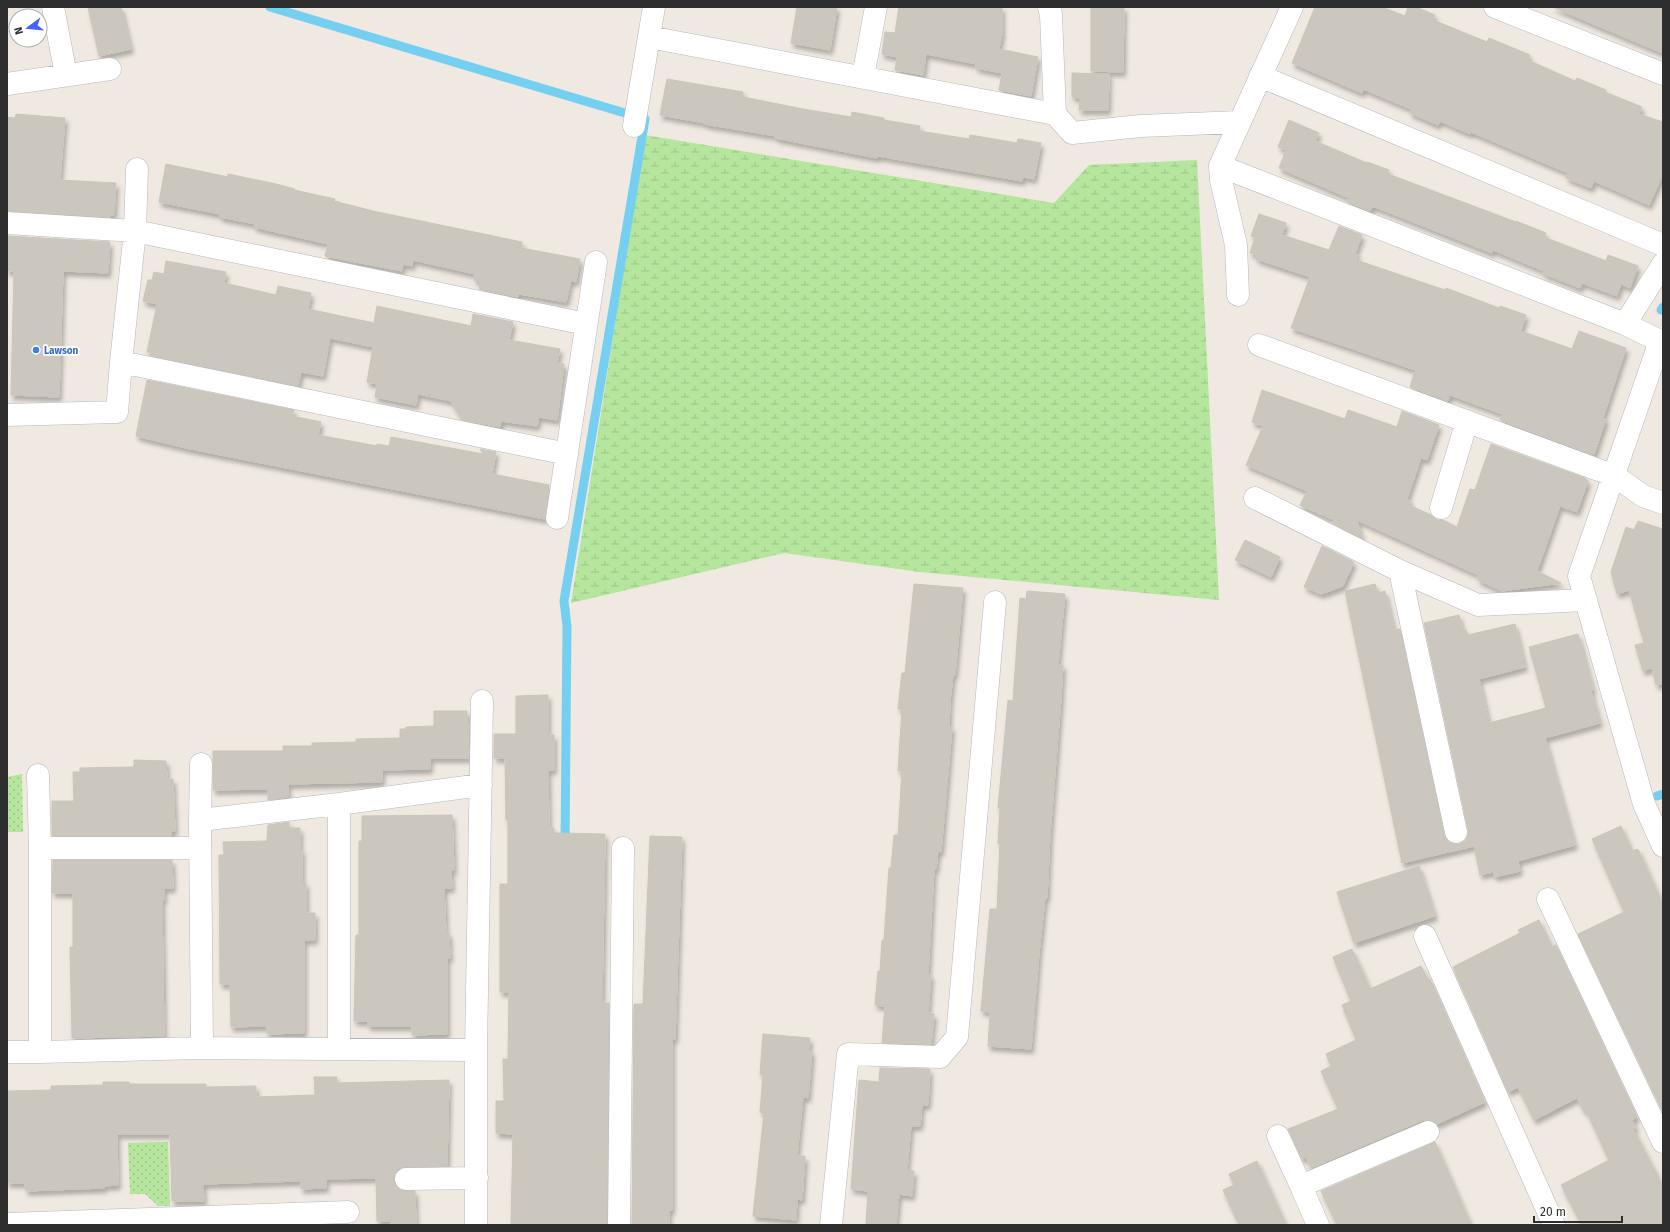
<svg xmlns="http://www.w3.org/2000/svg" width="1670" height="1232" font-family="'Fira Sans',sans-serif">
  <style>
    .wetland { fill: url(#wetland-marsh) }
    .park { fill: url(#park-dots) }
    .lines { fill: none; stroke-linecap: round; stroke-linejoin: round }
    .stream { stroke: #75cff0; stroke-width: 9 }
    .building { fill: #cbc7bf; stroke: #cbc5ba; filter: url(#shadow) }
    .minor-casing { stroke: #b4b7c1; stroke-width: 23 }
    .minor { stroke: #fff; stroke-width: 22 }
    .shop-dot { fill: #3f7fe0; stroke: #fff; stroke-width: 1.5 }
    .labels { text-anchor: middle; stroke-width: 3.5; stroke-linejoin: round; paint-order: stroke }
    .shop-label { font-size: 10px; font-weight: bold; fill: #366cbe; stroke: #fff; text-anchor: start }
  </style>
  <defs>
    <pattern id="wetland-marsh" width="20" height="14" patternUnits="userSpaceOnUse"><rect width="20" height="14" fill="#b6e59e"/><path d="M1 5h8M5 5V1M11 12h8M15 12V8" fill="none" stroke="#9dc588"/></pattern>
    <pattern id="park-dots" width="8" height="8" patternUnits="userSpaceOnUse"><rect width="8" height="8" fill="#b6e59e"/><path d="M2 2h.1M6 6h.1" fill="none" stroke="#9dc588" stroke-width="1.8" stroke-linecap="round"/></pattern>
    <filter id="shadow"><feDropShadow dx="2.5" dy="4.5" stdDeviation="2" flood-color="#0004"/></filter>
  </defs>
  <rect width="100%" height="100%" fill="#efe9e1"/>
  <path class="wetland" d="M645,135L1054,203L1089,165L1197,160L1219,600L920,572L784,553L571,603Z"/>
  <path class="park" d="M22,774L23,832H7V777Z
    M168,1142L170,1206H158L145,1194H130L128,1143Z"/>
  <g class="lines">
    <path class="stream" d="M270,7L645,119L564,601L567,626L565,846
      M1661,310L1663,307
      M1657,796L1663,794"/>
  </g>
  <path class="building" d="M88,7H121L131,49L99,56Z
    M797,7H837L830,50L791,43Z
    M899,7H1002V34L999,49L1038,57L1031,96L999,90L1002,73L976,68V64L926,54L923,75L895,70L897,57L882,54L885,32L895,33Z
    M1091,7H1124L1123,72L1091,71Z
    M1315,7H1382L1405,16L1408,7H1416L1435,15L1433,20L1487,42L1489,38L1530,55L1528,60L1575,81L1577,78L1606,90L1605,92L1642,107L1639,114L1663,122V174L1649,205L1594,181L1591,188L1566,178L1568,173L1471,132L1470,134L1440,121L1438,125L1410,113L1411,109L1363,89L1362,93L1292,63Z
    M1553,7H1663V53L1643,45Z
    M1072,73L1109,74L1108,110H1079L1080,98L1072,97Z
    M667,79L743,92V97L803,109L851,117L852,112L884,118V120L920,126L919,131L969,139L970,135L1017,143L1018,139L1041,143L1034,179L1023,177L1022,181L878,156L877,158L775,138L776,136L704,124L705,123L660,115Z
    M16,114L65,118L60,180L116,183L114,215H111L110,217L7,211V117L15,118Z
    M1289,120L1319,133L1315,141L1367,163V162L1389,170L1388,174L1516,222V221L1546,233L1544,237L1606,261L1608,255L1638,266L1630,288L1621,284L1617,296L1582,283L1580,288L1542,273L1544,271L1493,250L1492,253L1375,207H1372L1370,211L1347,202L1349,198L1279,168L1286,150L1278,147Z
    M166,164L228,177V174L276,184L295,189L294,190L335,199L334,201L373,211L522,242L521,248L580,259L576,282L571,280L566,302L519,294L518,297L479,289L480,282L474,280L475,274L426,263L413,260L412,266L403,264L402,271L325,256L328,244L254,227L255,224L220,217V214L159,202Z
    M1259,214L1286,223L1282,235L1329,250L1339,226L1362,235L1355,254L1358,255L1356,260L1445,290L1446,288L1499,308L1500,306L1526,315L1521,331L1572,349L1579,331L1626,348L1603,418L1606,419L1594,455L1500,420L1502,414L1450,395L1448,401L1410,387L1415,370L1291,328L1310,277L1256,259L1257,255L1250,253L1255,238L1251,236Z
    M7,236L110,242L108,273L63,271L59,397L11,395L14,271H7Z
    M166,261L226,272L224,283L276,295L278,286L311,293L308,309L374,323L377,306L471,326L473,314L513,322L509,340L560,349L557,363L564,364L557,420L539,417L537,426L501,421L500,427L462,420L451,401L418,394L416,405L375,397L377,384L367,382L373,347L330,338L323,376L301,372L298,386L152,356L153,353L147,352L157,304L143,301L148,280H152L154,272L164,274Z
    M147,380L294,410L292,416L321,422L318,435L377,446V444L389,446L391,437L483,454L480,449L496,452L492,474L549,485L545,519L190,449L136,436Z
    M1262,390L1345,419L1348,410L1397,427L1402,411L1439,425L1427,460L1421,458L1407,499L1411,501L1409,505L1431,515L1437,520H1443L1457,527L1470,489L1475,490L1491,444L1585,478L1588,481L1577,512L1560,506L1537,571L1561,583L1502,591L1478,580V575L1357,520L1362,538L1332,523L1334,520L1300,505L1307,491L1246,465L1263,426L1252,422Z
    M1638,521L1663,529V684L1656,685L1652,668L1643,671L1635,645L1644,643L1629,590L1617,594L1611,572L1626,527L1634,530Z
    M1245,540L1280,557L1271,577L1235,560Z
    M1322,546L1354,562L1343,586L1321,594L1304,587Z
    M914,584L963,588L955,675H953L950,702L949,727H952L941,852L938,851L936,869H934L928,975H931L928,1013L934,1014L931,1044L882,1043L885,1006L875,1005L878,971H880L882,940H884L889,868H891L894,835H898L902,771H898L902,709H898L902,673H905Z
    M1375,584L1378,593L1385,591L1394,630L1400,629L1444,835L1447,841L1453,844H1459L1465,841L1468,835V829L1424,623L1459,615L1463,630H1466L1468,635L1515,624L1525,667L1479,679L1489,723L1546,708L1529,647L1578,634L1593,690L1591,691L1600,723L1545,738L1575,845L1518,861L1520,871L1495,877L1493,872L1480,875L1474,846L1402,863L1345,591Z
    M1027,591L1065,594L1058,665H1063L1061,698L1050,835L1047,898H1045L1039,953L1031,1049L988,1046L990,1012L981,1011L990,909H997L1000,844H998L1000,808H998L1008,700L1013,701L1020,598L1026,599Z
    M548,695V735H554V770H548L549,828H554V833L605,834L602,1003H609L607,1225H511L513,1134L496,1133V1101H504L503,1059H508L509,992H500V884H508V820H506L505,758H494V734H516V696Z
    M434,711H467L469,758H430V769L382,770V782L288,784V797L268,800V789L213,790V751H283V746H312V743L356,742V739L400,738V729H406V727L434,726Z
    M134,760L166,761L167,779H173L175,831H171V836H52V801H74L73,772H80V768L134,767Z
    M452,815L454,870H451L452,888H444L446,933H449L450,958H447V1034L412,1035V1026H368V1021H354L356,935H359V841H362V816Z
    M289,822V828H300V850H302V883H306V913H315V940H304V1033L267,1034V1026L231,1027L230,984H220L219,855H224L223,842L267,841L268,825Z
    M1621,826L1632,851L1638,849L1663,905V1105L1660,1106L1578,934L1624,912L1592,839Z
    M650,836L682,837L675,1039H672V1210H669V1225H632L634,1004H643Z
    M53,860H172L173,888H164V900H162L164,1036L72,1038L70,947H73V893H52Z
    M1419,866L1435,916L1354,943L1337,892Z
    M1539,920L1552,947L1556,945L1637,1117L1632,1120L1636,1128L1633,1129L1663,1186V1225H1582L1561,1185L1609,1160L1586,1110L1584,1111L1577,1098L1534,1120L1518,1087L1508,1092L1453,967L1520,933L1518,930Z
    M1352,949L1370,989L1421,966L1428,980L1430,979L1485,1102L1437,1124L1430,1120H1423L1311,1168L1306,1157L1302,1159L1288,1129L1338,1109L1321,1071L1331,1066L1326,1054L1356,1040L1342,1005L1351,1001L1333,957Z
    M763,1034L810,1038L809,1051H812L808,1098L803,1097L797,1156H805L802,1200L797,1199L796,1220L753,1216L764,1113L760,1112L763,1075L760,1074Z
    M880,1068L930,1069L928,1105H922L920,1126H911L907,1170L914,1171L912,1196L899,1194L896,1225H866L868,1191L851,1189L859,1080L879,1082Z
    M314,1077H337V1083L449,1080L447,1166L405,1167L400,1168L395,1173L394,1179L395,1185L400,1190L415,1191L416,1225H391V1221H377L376,1178L326,1179V1188L301,1189V1181L203,1184L204,1201H172L170,1134H117L118,1185L104,1186V1188L26,1191L25,1183H7V1091L51,1090V1086L103,1085V1082H129V1084H206V1087L256,1086V1097L315,1095Z
    M1435,1142L1471,1225H1337L1321,1191Z
    M1257,1161L1286,1225H1239L1223,1190L1234,1185L1229,1174Z"/>
  <g class="lines">
    <g class="minor-casing">
      <path id="minor" d="M53,7L66,75
        M1495,7L1663,74
        M649,37L1055,114L1051,15L1049,7
        M1260,76L1663,245
        M863,77L876,7
        M7,84L110,69
        M1055,114L1072,133L1141,126L1239,122
        M634,126L654,7
        M1220,166L1625,324L1660,341L1579,576L1644,804L1663,846
        M137,169L135,231L586,324
        M7,223L135,231L121,362
        M1238,295L1236,245L1221,180L1220,166L1292,7
        M1625,324L1663,264
        M1259,345L1615,476L1643,496L1663,503
        M7,415L117,412L121,362L567,454
        M1255,498L1400,571L1456,832
        M1441,508L1467,421
        M557,518L596,262
        M1400,571L1478,605L1586,600
        M38,775L40,848H200
        M200,820L201,764
        M1548,899L1663,1142
        M1425,936L1554,1225
        M202,1048L476,1050
        M339,1049V804L481,785
        M7,1052H40V848
        M40,1052L202,1048L200,820L339,804
        M1278,1136L1301,1186L1428,1132
        M406,1179L477,1178
        M1301,1186L1318,1225
        M7,1224L348,1212
        M476,1225V1050L482,701
        M619,1225L623,848
        M831,1225L848,1054L940,1057L957,1037L995,602"/>
    </g>
    <use href="#minor" class="minor"/>
  </g>
  <circle class="shop-dot" cx="36" cy="350" r="4"/>
  <g class="labels">
    <g class="shop-label">
      <text x="44" y="354">Lawson</text>
    </g>
  </g>
  <rect width="1670" height="1232" fill="none" stroke="#2e2e2e" stroke-width="16"/>
  <g transform="translate(28 28) rotate(254)"><circle r="19" fill="#ffffff" stroke="#ababab"/>
  <path d="M0-3L7 15L0 10L-7 15Z" fill="#4264fb"/>
  <text y="-6" font-size="11" font-weight="bold" text-anchor="middle" fill="#2e2e2e">N</text>
  </g>
  <path d="M1534 1216v6h88v-6" fill="none" stroke="#2e2e2e" stroke-width="2"/>
  <text x="1540" y="1216" font-size="12" fill="#2e2e2e" stroke="#ffffff" stroke-width="3" paint-order="stroke">20 m</text>
</svg>
